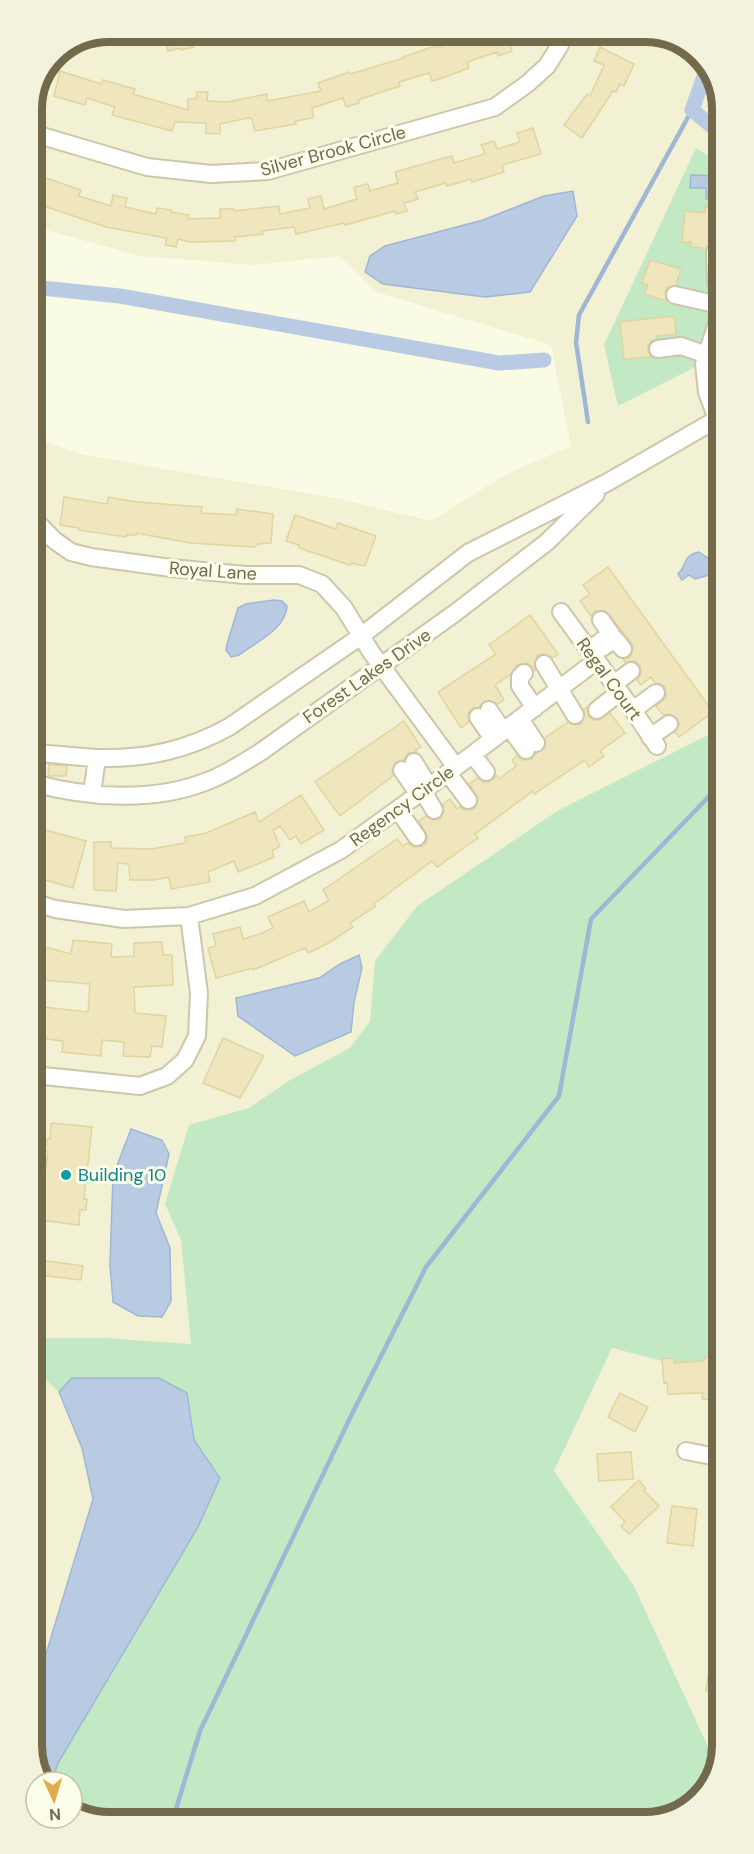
<svg xmlns="http://www.w3.org/2000/svg" width="754" height="1854" font-family="'DM Sans',sans-serif">
  <style>
    .residential { fill: #f2f1d3 }
    .green { fill: #c3e8c4 }
    .water { fill: #b9cbe3; stroke: #a0b6d5; stroke-width: 1.5 }
    .lines { fill: none; stroke-linecap: round; stroke-linejoin: round }
    .stream { stroke: #a0b6d5; stroke-width: 4.5 }
    .canal { stroke: #b9cbe3; stroke-width: 15 }
    .building { fill: #efe6bd; stroke: #e1d49e; stroke-width: 1.5 }
    .minor-casing { stroke: #ccc7ab; stroke-width: 20 }
    .minor { stroke: #fff; stroke-width: 16 }
    .culture-dot { fill: #0f9aa8; stroke: #fdfeea; stroke-width: 2 }
    .labels { text-anchor: middle; stroke-width: 6; stroke-linejoin: round; paint-order: stroke }
    .street-label { font-size: 18px; fill: #726a4b; stroke: #fdfeea }
    .culture-label { font-size: 18px; fill: #0d838f; stroke: #fdfeea; text-anchor: start }
    .rim { fill: none; stroke: #726a4b; stroke-width: 8 }
  </style>
  <rect width="100%" height="100%" fill="#fafbe4"/>
  <path class="residential" d="M109,32H650L692,48L718,84L720,729L557,811L417,906L375,961L370,1021L350,1048L290,1080L249,1108L189,1126L165,1204L181,1240L191,1344L106,1338H35L32,438L84,455L335,498L431,521L507,474L571,446L551,345L376,292L339,256L253,265L140,256L32,226V104L54,54Z
    M612,1348L700,1371L722,1360V1745L716,1764L634,1586L554,1471Z
    M35,1370L59,1392L82,1448L93,1499L35,1690Z"/>
  <path class="green" d="M696,148L719,163V355L618,406L604,345Z
    M720,729L722,1360L700,1371L612,1348L554,1471L634,1586L716,1764L707,1792L670,1818L104,1822L72,1810V1782H52L58,1763L198,1527L220,1478L194,1440L187,1393L158,1378H72L59,1392L35,1370V1338H106L191,1344L181,1240L165,1204L189,1125L249,1108L290,1080L350,1048L370,1021L375,961L417,906L557,811Z"/>
  <path class="water" d="M691,175L718,176L717,199H706V188H690Z
    M573,191L577,216L530,292L485,297L383,284L365,272L370,256L385,246L483,220L544,196Z
    M718,538H720V581L709,575L695,579L689,575L682,580L678,574C688,564 682,556 699,552L708,558L714,557L717,552Z
    M274,600L282,601L287,606C286,629 256,642 239,655L231,657L226,650L227,644L238,608L246,604Z
    M359,955L362,968L354,1002L351,1032L295,1056L238,1016L236,998L319,978L340,964Z
    M131,1129L162,1140L169,1154L156,1213L170,1248L171,1301L162,1317L138,1316L113,1302L110,1265L113,1176Z
    M72,1378H159L187,1393L194,1440L220,1478L198,1527L58,1763L52,1782H44L36,1770L35,1690L93,1499L82,1448L59,1392Z"/>
  <g class="lines">
    <path class="stream" d="M588,422L576,342L579,315L692,110
      M172,1822L200,1731L352,1414L426,1267L559,1096L591,919L720,785"/>
    <path class="canal" d="M707,68L692,110L719,132
      M32,287L120,296L499,363L544,360"/>
  </g>
  <path class="building" d="M163,32H198L201,43L193,45L194,47L181,50V48L168,51Z
    M489,32H533L534,34L509,42L512,51L498,56L497,52L467,62L469,68L445,77L432,81L429,73L399,82L400,86L358,100L359,103L346,107L343,98L312,108L313,118L295,121L296,124L255,131L252,119L248,118L220,124V134L206,133V123L175,122L172,131L112,115L115,107L87,98L85,105L54,96L60,71L101,84L103,80L135,89L133,94L188,110V99H196L197,92H208L207,101L227,102L267,94V101L321,91L318,83L335,77L349,72L350,74L404,58L403,57L435,46L436,48Z
    M600,47L634,64L624,86L620,84L616,92L613,91L582,138L564,125L587,94L590,96L604,65L594,61Z
    M533,128L541,154L502,165L504,172L472,182L471,179L447,186L446,183L415,192L418,199L404,203L407,211L396,214L395,211L345,225L344,223L296,234L294,227L262,231L263,234L235,237V241L190,242L178,239L176,247L165,245L167,238L106,227L32,202V177L43,180V177L81,190L79,196L111,206L113,195L127,198L125,207L156,214L157,208L171,210V212L189,215L188,219L220,218V209H234V211L279,206L280,214L310,208L308,199L321,196L324,209L357,199L354,187L368,184L370,191L398,183L395,172L452,156L454,163L485,154L481,145L494,141L497,149L520,142L517,133Z
    M705,207L719,208L717,236H719V242L710,243L705,251H702V248L691,247V242H682L685,211L705,213Z
    M650,260L681,269L676,285L668,287L665,292L667,301L644,294L648,285L642,283Z
    M674,316L676,334L657,336V339L651,341L648,346V351L651,357L624,359L620,322Z
    M64,497L107,504L108,497L137,502L202,507L201,513L236,515L237,509L273,514L271,543L258,544L254,547L190,543L136,533V535H126V537L78,530L79,528L60,525Z
    M295,515L336,529L338,523L376,536L365,566L351,563L350,565L299,548V545L286,541Z
    M608,567L713,712L679,737L675,732L679,724L677,718L669,714L663,715L656,706L666,698L665,687L661,684L655,683L651,677L641,685L637,680L641,674L640,665L634,661L625,662L623,659L629,658L632,653L633,648L631,642L606,611H595L591,616L580,601L590,594L583,585Z
    M530,615L558,654L553,658L544,654L538,655L534,664L536,670L534,671L532,666L527,663L517,665L510,675L495,685L504,700L498,704L488,700L483,702L479,707L473,708L468,713L469,722L461,728L438,692L496,654L489,645Z
    M587,707L588,716L594,720H599L610,713L625,733L600,751L604,756L589,767L585,760L534,794L533,791L475,834L478,838L437,867L432,861L374,904L376,906L350,923L353,927L327,944L308,953L305,948L253,970V968L216,978L208,948L216,946L213,934L240,927L243,939L260,934L273,928L268,917L304,901L309,912L329,900L323,890L397,839L403,846L408,843L413,847L423,846L427,841V835L419,821L426,816L433,820L440,819L444,811L443,804L450,799L457,809L460,807L464,810L474,809L477,805L478,798L469,784L478,778L483,782H488L493,780L496,775L499,779L516,766L512,760L517,756L522,760L532,759L536,753L545,748V738L568,722L575,725L581,724L585,715L584,709Z
    M404,721L421,747L415,750L417,752L408,753L404,760L396,762L392,770L393,776L340,816L315,782Z
    M49,765L67,766L66,776H50L48,774Z
    M301,795L324,830L301,844L296,836L290,840L280,826L273,830L280,846L272,851L274,857L238,872L234,861L208,872L210,882L171,889L169,877L153,880H130L129,864L118,863L116,891L94,890V842H111V848L151,849L186,843L185,837L206,833L255,812L259,822Z
    M38,828L86,841L73,888L35,877L38,866L33,864V845Z
    M73,940L112,944L111,957L134,956V943L162,942L163,955H172L173,985L134,987L135,1013L166,1016L162,1047L152,1046L150,1057L123,1056L124,1042L102,1040L101,1056L62,1052L63,1041L34,1037V1006L88,1012L90,984L43,980L37,1001H34V944L71,954Z
    M223,1038L264,1056L240,1098L203,1083Z
    M51,1123L92,1127L84,1199H87L86,1210H80L79,1225L39,1220L40,1192H43L48,1151H45L47,1139H50Z
    M40,1260L83,1266L81,1280L38,1275Z
    M705,1357L722,1358V1376H718L716,1400L702,1399L703,1393L668,1394L667,1382L664,1383L662,1359L674,1358V1363L704,1361Z
    M620,1393L648,1407L635,1432L608,1417Z
    M631,1452L633,1479L599,1481L597,1454Z
    M639,1480L646,1489L644,1491L659,1506L629,1534L621,1526L625,1522L611,1507Z
    M672,1506L697,1509L693,1546L667,1543Z
    M711,1657L722,1659V1733L712,1734L709,1692L706,1691Z"/>
  <g class="lines">
    <g class="minor-casing">
      <path id="minor" d="M32,133L147,167L211,174L268,171L495,107L527,84L547,66L560,45L563,32
        M715,252L716,282L719,293
        M675,295L719,305
        M719,317L704,364L707,392L719,425
        M658,349L681,346L707,355
        M33,518L54,540L71,552L91,557L171,568L245,575H299L322,584L344,608L371,652L456,767
        M561,612L633,710L657,746
        M602,648L615,639L623,649
        M589,650L611,634L601,620
        M544,664L575,715
        M524,673L520,677V686L535,708
        M614,684L631,671
        M489,710L503,731
        M597,710L620,692
        M633,710L656,693
        M478,717L493,739
        M520,719L536,743
        M509,727L526,750
        M650,737L669,724
        M33,753C55,754 77,757 99,758C147,759 187,750 229,727L361,636L468,553L608,482L719,418
        M473,755L486,772
        M414,762L429,787
        M402,770L419,795
        M448,773L468,800
        M33,783C88,798 155,803 210,780C228,773 245,762 262,751L455,613L547,542L596,494
        M423,791L434,810
        M92,793L97,758
        M398,810L417,837
        M33,902L55,909L124,919L189,916L255,896L341,850L456,767L596,661
        M34,1075L140,1086L167,1076L185,1060L197,1036L199,993L189,916
        M686,1451L722,1458"/>
    </g>
    <use href="#minor" class="minor"/>
  </g>
  <circle class="culture-dot" cx="66" cy="1175" r="6"/>
  <g class="labels">
    <g class="street-label">
      <text transform="translate(333 151) rotate(-15)" y="6">Silver Brook Circle</text>
      <text transform="translate(213 571) rotate(4)" y="6">Royal Lane</text>
      <text transform="translate(367 676) rotate(-35)" y="6">Forest Lakes Drive</text>
      <text transform="translate(609 679) rotate(54)" y="6">Regal Court</text>
      <text transform="translate(402 806) rotate(-36)" y="6">Regency Circle</text>
    </g>
    <g class="culture-label">
      <text x="78" y="1181">Building 10</text>
    </g>
  </g>
  <path d="M0 0H754V1854H0ZM109 42H645A67 67 0 0 1 712 109V1745A67 67 0 0 1 645 1812H109A67 67 0 0 1 42 1745V109A67 67 0 0 1 109 42Z" fill="#f2f2dd" fill-rule="evenodd"/>
  <path class="rim" d="M109 42H645A67 67 0 0 1 712 109V1745A67 67 0 0 1 645 1812H109A67 67 0 0 1 42 1745V109A67 67 0 0 1 109 42Z"/>
  <g transform="translate(54 1800) rotate(176)"><circle r="28" fill="#fdfeea" stroke="#c5c3aa" stroke-width="1.5"/>
  <path d="M0-4.5L10 22L0 15L-10 22Z" fill="#dfad4e"/>
  <text y="-9" font-size="16" font-weight="bold" text-anchor="middle" fill="#726a4b">N</text>
  </g>
</svg>
